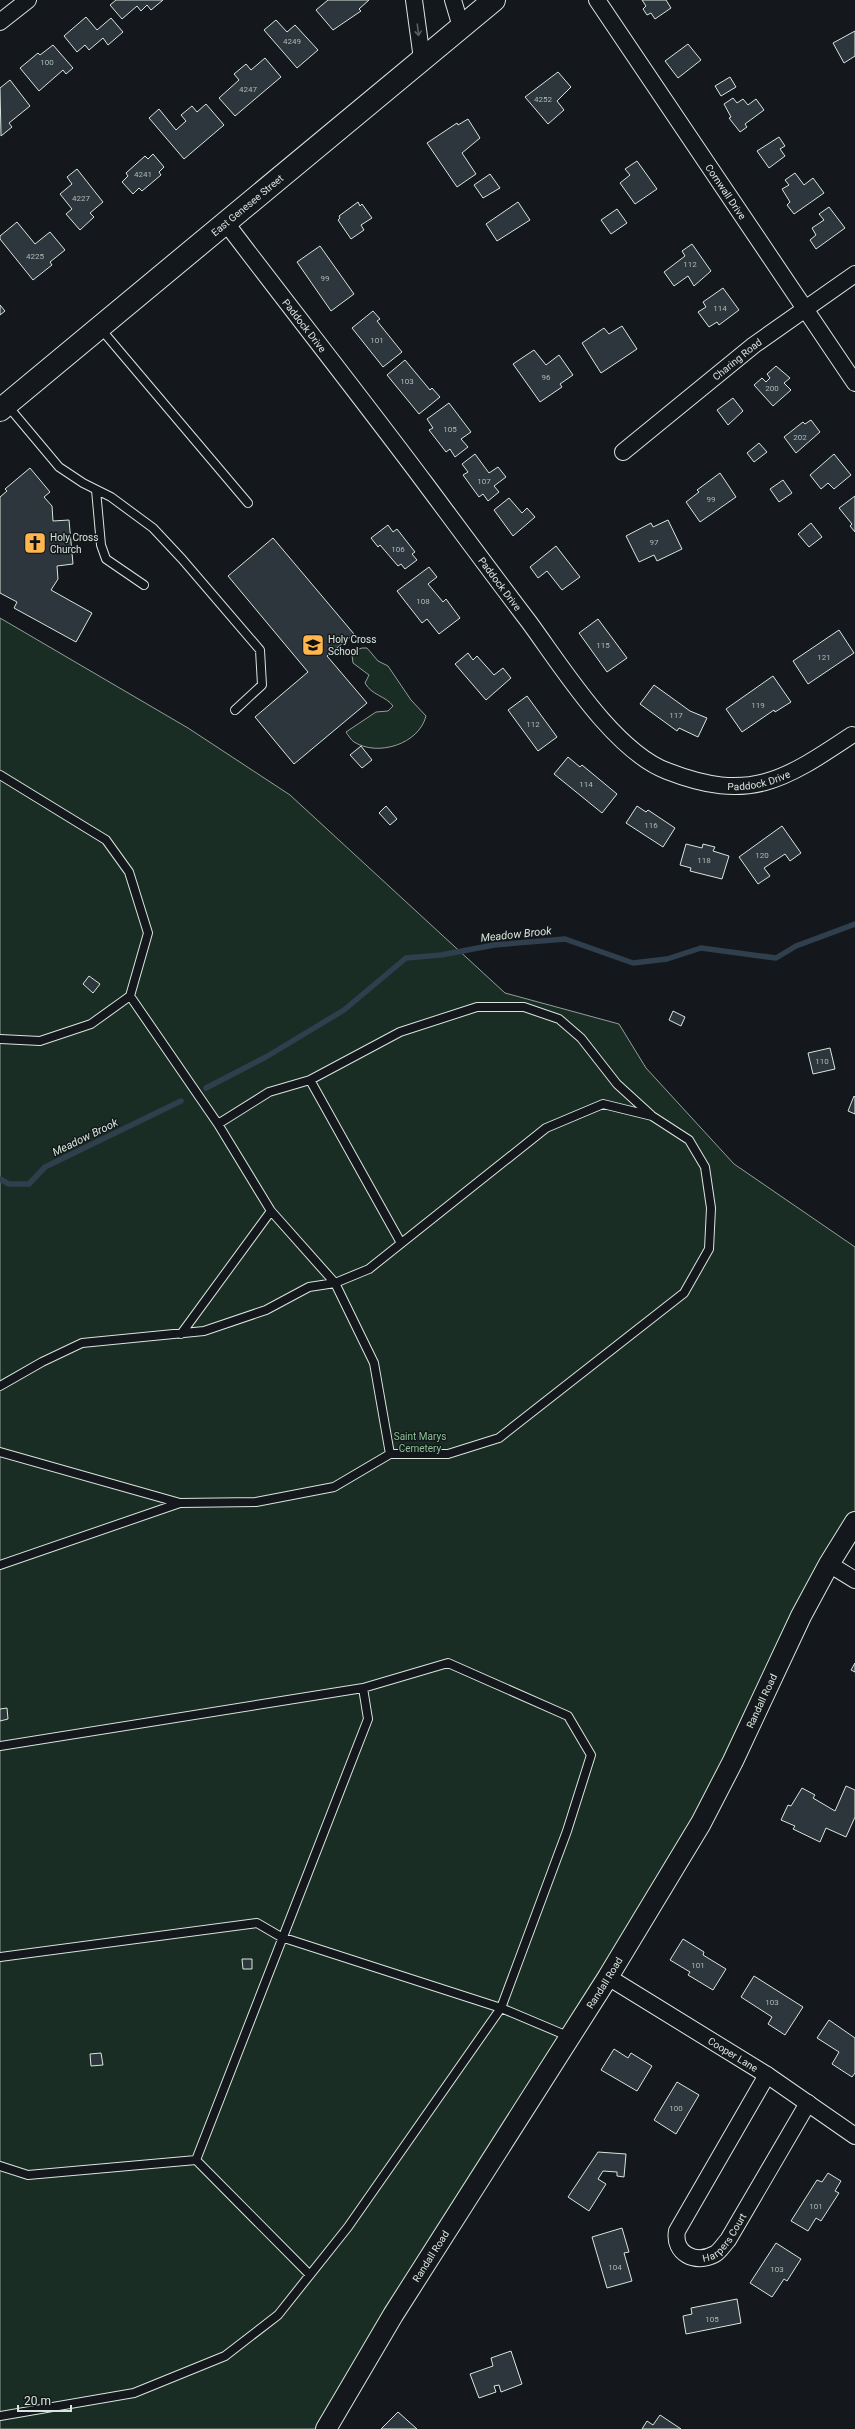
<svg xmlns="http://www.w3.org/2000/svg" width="855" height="2429" font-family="Roboto,sans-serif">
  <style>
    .green { fill: #1a2d24; stroke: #939e99 }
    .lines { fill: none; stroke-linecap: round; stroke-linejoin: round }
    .stream { stroke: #2f3f4d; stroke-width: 5.5 }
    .building { fill: #2c363c; stroke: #d8e6dc }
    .service-casing { stroke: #d8e6dc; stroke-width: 10 }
    .minor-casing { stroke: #d8e6dc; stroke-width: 18 }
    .tertiary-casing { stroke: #d8e6dc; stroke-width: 22 }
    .primary-casing { stroke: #d8e6dc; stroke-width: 24 }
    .service { stroke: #14181c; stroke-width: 8 }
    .minor { stroke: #14181c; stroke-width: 16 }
    .tertiary { stroke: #14181c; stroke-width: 20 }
    .primary { stroke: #14181c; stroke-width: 22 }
    .oneway { stroke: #59605f }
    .labels { text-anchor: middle; stroke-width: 3; stroke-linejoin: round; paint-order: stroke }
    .number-label { font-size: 8px; fill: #adbab4 }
    .street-label { font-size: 10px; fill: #d8e6dc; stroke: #14181c }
    .poi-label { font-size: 10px; fill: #d8e6dc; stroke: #14181c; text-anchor: start }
    .park-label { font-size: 10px; fill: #8ac095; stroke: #14181c }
    .water-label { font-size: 11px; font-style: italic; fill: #d8e6dc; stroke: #14181c }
  </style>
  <rect width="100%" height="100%" fill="#14181c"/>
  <path class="green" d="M0,618L188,728L290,795L505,993L619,1024L646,1068L734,1164L855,1247V1522L733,1761L326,2429H0Z
    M362,648H367L378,661L388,666L411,700L426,716C419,744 378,757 354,742C351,740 348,735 346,732L376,712L388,711L393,706C386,696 371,695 365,683L369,675L353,663L352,655L356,650Z"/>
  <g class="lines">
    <path class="stream" d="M206,1088L266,1057L344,1010L406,958L441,955L494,945L565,939L633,963L667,959L701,948L776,958L796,946L855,924
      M0,1179L9,1184H29L45,1167L181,1101"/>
  </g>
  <path class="building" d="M116,0H163L151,10L147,5L141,11L137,6L122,19L110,5Z
    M328,0H369L359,9L361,11L333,30L316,10Z
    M642,0H666L671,8L655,19L651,13L647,15L643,9L646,6Z
    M86,17L97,30L111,18L123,32L108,45L103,38L89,50L85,45L77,52L64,36Z
    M276,20L287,32L295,25L318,50L297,68L264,30Z
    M855,31V56L844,63L833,43Z
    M688,44L701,60L678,78L665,61Z
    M53,45L73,68L66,74L63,70L39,91L20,68L38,53L40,55Z
    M265,58L281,77L235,116L219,98L239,80L234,74L246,64L251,70Z
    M558,72L571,87L557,101L564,110L548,124L525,97Z
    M730,77L736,87L721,96L715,86Z
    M10,80L30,106L9,123L12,127L1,136L0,88Z
    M733,98L737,103L743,99L748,105L756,99L764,110L745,124L747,127L740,132L729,118L731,117L724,104Z
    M206,104L224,125L184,159L149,118L159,109L176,130L186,121L181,115L192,106L197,112Z
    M468,119L480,138L462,153L476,174L457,187L427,143L457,123L458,125Z
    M779,137L785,146L780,149L785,156L769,168L757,151Z
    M153,154L164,167L159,172L161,175L142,191L139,188L133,194L122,182L128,176L126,173L145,156L148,159Z
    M637,161L657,189L635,204L620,183L630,175L625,169Z
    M77,169L103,202L90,213L94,217L80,230L66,214L72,209L60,194L72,184L67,177Z
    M795,173L804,185L813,178L824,193L794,214L787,205L790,202L782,189L789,185L785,180Z
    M490,174L500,188L483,198L474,185Z
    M358,202L360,206L362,204L372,218L361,225L364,230L351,239L338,220L340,218L339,216Z
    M518,202L530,220L497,241L486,224Z
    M829,207L845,228L816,249L810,240L816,235L812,228L824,220L819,214Z
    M617,209L627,223L611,234L601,220Z
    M17,222L35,244L50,232L65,250L50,262L52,265L33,280L0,239V236Z
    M692,244L711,271L694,286L688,276L674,286L664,272L685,256L682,251Z
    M320,246L354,294L331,311L297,262Z
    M723,288L739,310L719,325L717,322L709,327L698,312L706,307L703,302Z
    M0,305L5,311L0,315Z
    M373,311L380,319L377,321L402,352L383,367L352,328Z
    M622,326L637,349L601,373L582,343L604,328L609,334Z
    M534,350L546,365L559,355L573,375L560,384L562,387L540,402L513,364Z
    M405,360L430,390L432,388L440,397L419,414L387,375Z
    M776,366L790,378L784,383L791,390L773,406L754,385L762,378L766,382L770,378L767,374Z
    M733,398L743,411L728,425L717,410Z
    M449,403L471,432L461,439L468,447L455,457L450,449L446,452L429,430L433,428L427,419Z
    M811,420L820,432L796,453L784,437L803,422L805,424Z
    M759,443L767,452L754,462L747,453Z
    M475,454L489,473L498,467L506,477L494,486L499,492L488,501L483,494L479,497L463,475L468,472L462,464Z
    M834,454L851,475L834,489L828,483L821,489L810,475Z
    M30,468L50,492L44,497L52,506L53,521L69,520L73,564L57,566L58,579L51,590L92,613L76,642L14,608L17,602L0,593V497L7,491L5,489Z
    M720,473L736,497L700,522L686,502L699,492L697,490Z
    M783,480L792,493L779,502L770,489Z
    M855,496V532L850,526L852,524L839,508Z
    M509,498L522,513L527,508L535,517L513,536L494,510Z
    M668,520L682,549L657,561L654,555L639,562L626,536L651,523L653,527Z
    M811,523L822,537L809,547L798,534Z
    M388,525L393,532L397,529L415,552L412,554L417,560L405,569L401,564L398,566L380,545L378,547L371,538Z
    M273,538L354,634L327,656L367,703L294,764L255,717L308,672L228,576Z
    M556,546L580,577L562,590L547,571L538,578L530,567Z
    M429,567L437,577L428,584L443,602L446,599L460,618L439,634L427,619L422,623L397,591Z
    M598,619L627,658L607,672L579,633Z
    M839,630L854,653L808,684L793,661Z
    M468,653L473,660L477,656L494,675L503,668L511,678L486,700L455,664Z
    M773,676L791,702L775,712L774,710L742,732L726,709Z
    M654,685L690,711L707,718L698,737L679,728L677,731L640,704Z
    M527,696L557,737L538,751L508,710Z
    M361,746L372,760L362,768L350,755Z
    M568,757L580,767L582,765L617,794L602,813L554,774Z
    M386,806L397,819L390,825L379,813Z
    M637,806L646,812L648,810L675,828L663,847L626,823Z
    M782,826L801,853L790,861L785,854L764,868L770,876L758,884L739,857Z
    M686,844L702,848L703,844L715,847L713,851L729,856L722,879L690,871L691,868L680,865Z
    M89,976L100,984L93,993L83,984Z
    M673,1011L685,1017L681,1026L669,1020Z
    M830,1048L835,1069L813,1074L808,1053Z
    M854,1096L855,1097V1114L848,1111Z
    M855,1663V1672L851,1670Z
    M7,1708L8,1719L0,1721V1709Z
    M846,1786L855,1790V1817L846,1837L826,1828L820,1842L793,1829L795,1826L781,1820L788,1805L791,1806L802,1788L815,1795L813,1798L835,1811Z
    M683,1939L704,1952L703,1955L726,1969L713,1990L688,1975L690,1972L670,1960Z
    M242,1959H252V1969H243Z
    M754,1976L803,2007L785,2035L768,2024L772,2017L741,1997Z
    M829,2020L855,2038V2073L852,2077L832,2064L839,2052L817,2038Z
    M614,2049L628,2058L631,2053L652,2066L637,2091L601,2070Z
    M101,2053L103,2065L91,2066L90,2054Z
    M677,2082L699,2095L676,2134L654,2120Z
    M598,2152L626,2154L624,2177L617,2176V2172L603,2171L598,2179L606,2184L589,2211L568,2197Z
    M828,2173L841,2181L835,2191L839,2193L821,2221L816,2218L808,2231L791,2221L817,2180L822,2182Z
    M622,2228L629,2252L624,2253L632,2281L607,2288L592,2237Z
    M776,2243L801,2259L787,2281L784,2279L772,2297L750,2283Z
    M737,2299L741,2323L686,2334L683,2316L692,2314L691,2308Z
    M511,2351L522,2384L501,2392L499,2385L494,2386L496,2392L479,2398L470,2374L493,2366L491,2358Z
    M398,2412L417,2429H381Z
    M660,2415L681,2429H642L647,2421L653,2425Z"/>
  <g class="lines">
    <g class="service-casing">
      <path id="service" d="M100,328L248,503
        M7,405L59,467L83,483L111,497L153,528L182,559L260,650L262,685L235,710
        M96,490L101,545L106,559L144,585
        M0,775L106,840L129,872L148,933L130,996L91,1024L40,1041L0,1039
        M310,1080L401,1243
        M218,1124L269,1092L310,1080L400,1032L477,1007H524L559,1019L581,1038L617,1084L651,1115
        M181,1334L271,1211
        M0,1386L42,1362L82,1343L204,1331L266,1310L309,1287L335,1283L369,1269L546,1128L603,1104L652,1116L689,1140L705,1167L711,1208L709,1249L684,1293L499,1438L448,1454H390L374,1363L335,1283L271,1211L218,1124L130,996
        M0,1452L180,1503L256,1502L334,1487L390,1454
        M0,1565L180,1503
        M0,1746L363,1688L448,1663L568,1716L591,1755L567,1831L501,2008L348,2227L278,2315L225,2356L134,2393L0,2416
        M0,1957L257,1923L281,1937L501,2008L570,2037
        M0,2166L28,2175L196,2160
        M310,2275L196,2160L368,1719L363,1688"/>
    </g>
    <g class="minor-casing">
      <g id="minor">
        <path d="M414,0L422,59"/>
        <path d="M453,0L461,27"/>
        <path id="s1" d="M597,0L855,383"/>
        <path d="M0,22L28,0"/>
        <path id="s2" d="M226,223C292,310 360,396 425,483C460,530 494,576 529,622C562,667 614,751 667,771C749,803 783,781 852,735"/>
        <path id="s3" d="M623,452L754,345L855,274"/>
        <path d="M829,1564L855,1580"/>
        <path id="s4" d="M608,1977L767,2075L855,2136"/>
        <path id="s5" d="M767,2075L677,2231C673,2253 695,2265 715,2254C720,2251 724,2244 728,2240L808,2103"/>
      </g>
    </g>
    <g class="tertiary-casing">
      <g id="tertiary">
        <path id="s6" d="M326,2429L393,2315L608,1977L701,1823L733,1761L801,1616L829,1564L855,1522"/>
      </g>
    </g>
    <g class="primary-casing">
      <g id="primary">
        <path id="s7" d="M0,410L494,0"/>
      </g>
    </g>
    <use href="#service" class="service"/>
    <use href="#minor" class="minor"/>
    <use href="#tertiary" class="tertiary"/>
    <use href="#primary" class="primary"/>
  </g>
  <defs><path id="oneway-shaft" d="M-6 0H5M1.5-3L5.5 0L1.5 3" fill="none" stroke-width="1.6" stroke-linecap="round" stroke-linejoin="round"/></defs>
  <use class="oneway" href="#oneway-shaft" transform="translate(418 30) rotate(83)"/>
  <defs>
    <g id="church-square" transform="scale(1.15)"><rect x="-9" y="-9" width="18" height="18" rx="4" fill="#ffb74d" stroke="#14181c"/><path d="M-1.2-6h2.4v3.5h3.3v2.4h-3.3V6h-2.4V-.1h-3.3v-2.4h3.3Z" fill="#111"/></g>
    <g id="school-square" transform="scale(1.15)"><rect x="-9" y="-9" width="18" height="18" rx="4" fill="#ffb74d" stroke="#14181c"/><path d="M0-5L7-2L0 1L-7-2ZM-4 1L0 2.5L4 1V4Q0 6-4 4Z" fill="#111"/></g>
  </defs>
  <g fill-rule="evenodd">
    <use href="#church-square" x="35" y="543"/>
    <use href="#school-square" x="313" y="645"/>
  </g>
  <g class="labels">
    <g class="number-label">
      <text x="292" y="44">4249</text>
      <text x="47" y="65">100</text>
      <text x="248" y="92">4247</text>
      <text x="543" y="102">4252</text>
      <text x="143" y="177">4241</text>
      <text x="81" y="201">4227</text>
      <text x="35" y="259">4225</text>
      <text x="690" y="267">112</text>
      <text x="325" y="281">99</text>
      <text x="720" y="311">114</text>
      <text x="377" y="343">101</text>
      <text x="546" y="380">96</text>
      <text x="407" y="384">103</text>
      <text x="772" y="391">200</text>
      <text x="450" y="432">105</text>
      <text x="800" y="440">202</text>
      <text x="484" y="484">107</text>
      <text x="711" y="502">99</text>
      <text x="654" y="545">97</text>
      <text x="398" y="552">106</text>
      <text x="423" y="604">108</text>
      <text x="603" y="648">115</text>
      <text x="824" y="660">121</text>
      <text x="758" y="708">119</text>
      <text x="676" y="718">117</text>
      <text x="533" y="727">112</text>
      <text x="586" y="787">114</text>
      <text x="651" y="828">116</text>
      <text x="762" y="858">120</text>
      <text x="704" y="863">118</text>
      <text x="822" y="1064">110</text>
      <text x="698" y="1968">101</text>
      <text x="772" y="2005">103</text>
      <text x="676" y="2111">100</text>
      <text x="816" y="2209">101</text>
      <text x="615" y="2270">104</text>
      <text x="777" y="2272">103</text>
      <text x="712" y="2322">105</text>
    </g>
    <g class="street-label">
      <text dy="4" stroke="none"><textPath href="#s1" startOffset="231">Cornwall Drive</textPath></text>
      <text dy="4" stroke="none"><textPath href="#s7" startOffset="321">East Genesee Street</textPath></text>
      <text dy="4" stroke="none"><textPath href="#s2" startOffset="129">Paddock Drive</textPath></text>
      <text dy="4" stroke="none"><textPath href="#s3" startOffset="147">Charing Road</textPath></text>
      <text dy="4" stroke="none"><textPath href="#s2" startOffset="453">Paddock Drive</textPath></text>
      <text dy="4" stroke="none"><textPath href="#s2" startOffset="801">Paddock Drive</textPath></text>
      <text dy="4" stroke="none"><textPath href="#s6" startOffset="849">Randall Road</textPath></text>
      <text dy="4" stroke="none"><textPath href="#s6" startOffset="526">Randall Road</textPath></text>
      <text dy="4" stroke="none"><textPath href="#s4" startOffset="147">Cooper Lane</textPath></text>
      <text dy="4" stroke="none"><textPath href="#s5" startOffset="255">Harpers Court</textPath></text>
      <text dy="4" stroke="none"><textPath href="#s6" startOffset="202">Randall Road</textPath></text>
    </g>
    <g class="poi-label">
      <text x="50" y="541">Holy Cross<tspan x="50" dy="12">Church</tspan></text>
      <text x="328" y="643">Holy Cross<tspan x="328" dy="12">School</tspan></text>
    </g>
    <g class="park-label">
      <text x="420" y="1440">Saint Marys<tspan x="420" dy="12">Cemetery</tspan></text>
    </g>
    <g class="water-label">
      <text transform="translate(516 934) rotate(-6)" y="4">Meadow Brook</text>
      <text transform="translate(85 1137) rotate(-26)" y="4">Meadow Brook</text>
    </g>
  </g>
  <path d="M18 2405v6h53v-6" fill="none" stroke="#d8e6dc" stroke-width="2"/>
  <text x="24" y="2405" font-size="12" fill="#d8e6dc" stroke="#14181c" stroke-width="3" paint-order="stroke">20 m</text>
</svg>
